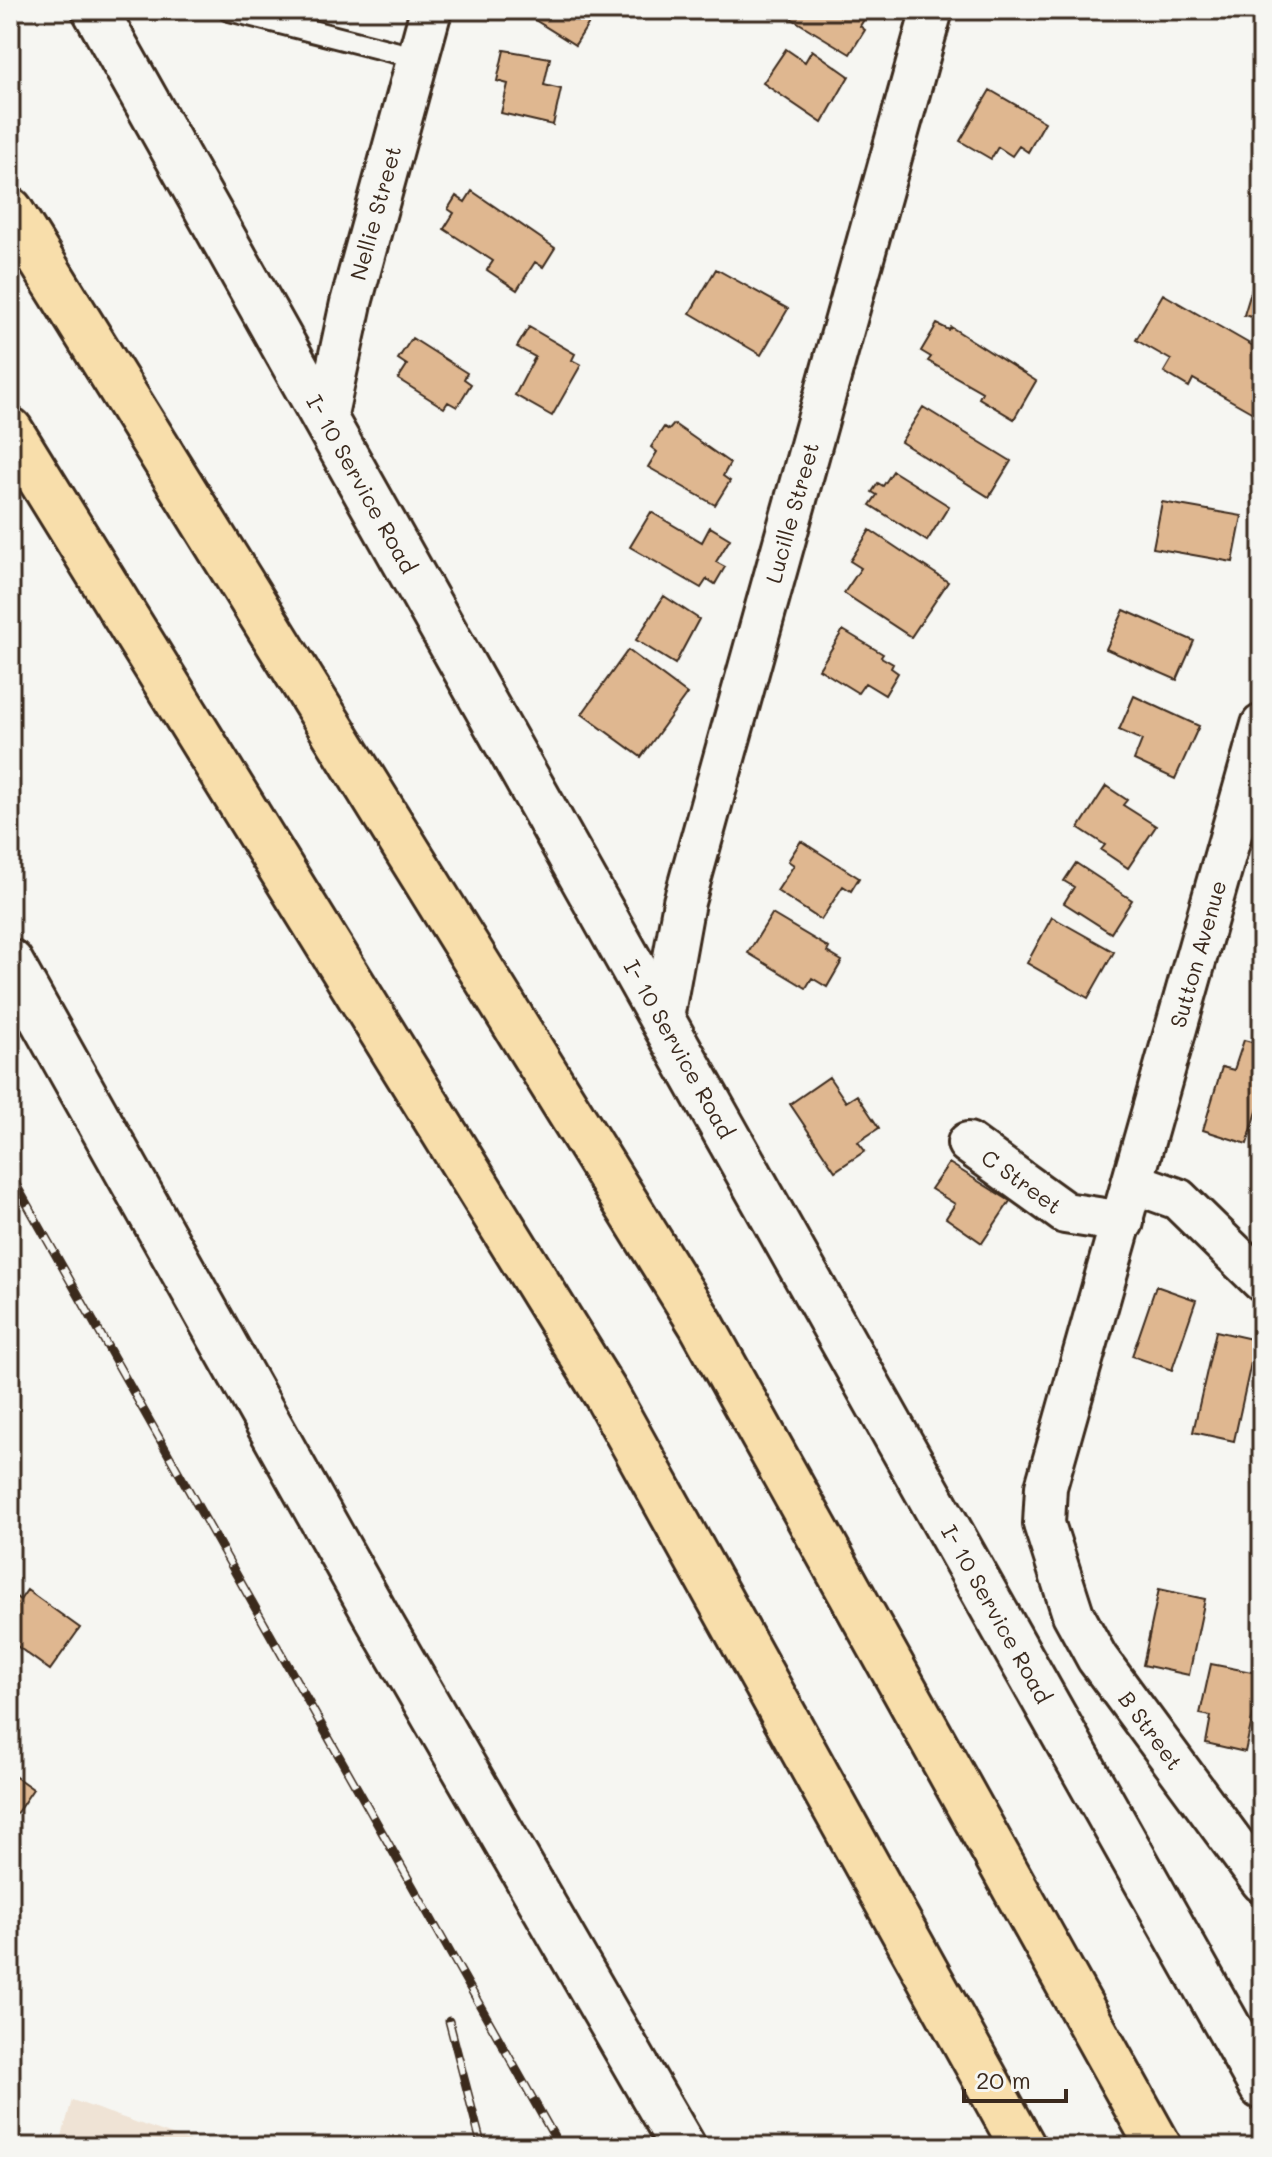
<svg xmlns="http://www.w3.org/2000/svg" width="1272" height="2157" font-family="Mali,sans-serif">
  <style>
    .built { fill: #efe3d5 }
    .building { fill: #dfb790; stroke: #3b2a1e; stroke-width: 2 }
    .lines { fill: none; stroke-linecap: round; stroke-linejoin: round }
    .lane-casing { stroke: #3b2a1e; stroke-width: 26 }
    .street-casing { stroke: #3b2a1e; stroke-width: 46 }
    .secondary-casing { stroke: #3b2a1e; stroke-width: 50 }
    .highway-casing { stroke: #3b2a1e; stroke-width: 50 }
    .lane { stroke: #f6f6f2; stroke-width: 20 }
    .street { stroke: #f6f6f2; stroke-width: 40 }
    .secondary { stroke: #f6f6f2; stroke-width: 44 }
    .highway { stroke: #f8deab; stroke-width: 44 }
    .rail-casing { stroke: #3b2a1e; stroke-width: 9 }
    .rail { stroke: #f6f6f2; stroke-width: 6; stroke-dasharray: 18; stroke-linecap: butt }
    .labels { text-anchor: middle; stroke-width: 6; stroke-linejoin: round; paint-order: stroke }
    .street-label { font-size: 22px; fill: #3b2a1e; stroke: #f6f6f2 }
  </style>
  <rect width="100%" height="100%" fill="#f6f6f2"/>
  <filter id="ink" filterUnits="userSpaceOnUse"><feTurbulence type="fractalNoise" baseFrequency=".0125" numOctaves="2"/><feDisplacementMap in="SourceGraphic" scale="16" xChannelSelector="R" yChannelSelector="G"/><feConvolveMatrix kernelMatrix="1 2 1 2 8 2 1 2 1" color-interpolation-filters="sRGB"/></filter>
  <g filter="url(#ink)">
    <path class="built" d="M72,2100L207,2147H59Z"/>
    <path class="building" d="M519,10H597L575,45Z
      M793,10H870L860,26L865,30L850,54L789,17Z
      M786,49L805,62L812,50L849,76L822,123L763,83Z
      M504,50L550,58L544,85L561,89L553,125L501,113L508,84L497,81Z
      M990,90L1045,122L1028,152L1019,146L1012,156L998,147L991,159L960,141Z
      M472,191L555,248L543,267L535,262L517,290L487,270L493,261L444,229L454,213L448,209L456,196L465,202Z
      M716,269L788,309L761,355L690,313Z
      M1258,269L1262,270V320L1244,315Z
      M1163,294L1262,351V397L1253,413L1193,379L1189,387L1164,372L1171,360L1136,340Z
      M937,324L949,330L951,327L1036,381L1014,419L979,398L982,392L928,361L931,357L921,351Z
      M529,327L575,354L572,360L581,365L552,416L515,395L535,357L517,347Z
      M412,338L467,373L464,379L471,384L457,407L448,402L444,408L398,379L407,365L398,359Z
      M923,407L1011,461L989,497L901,442Z
      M674,424L730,463L723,476L730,481L715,505L648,467L657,452L651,447L664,427L669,430Z
      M893,471L949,506L927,541L870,505L877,495L872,492L878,483L883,486Z
      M1162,502L1242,516L1233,562L1153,548Z
      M651,512L702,542L710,527L730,539L716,562L725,567L715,584L707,579L701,588L630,547Z
      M870,530L948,582L911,637L844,593L861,568L850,561Z
      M664,596L699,619L675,664L636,640Z
      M1124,610L1194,641L1177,680L1106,649Z
      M843,630L883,654L881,657L893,664L891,668L898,673L885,695L865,683L858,693L819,669Z
      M628,650L687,694L641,757L582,714Z
      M1134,696L1199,726L1175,779L1134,760L1142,740L1119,730Z
      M1106,786L1127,800L1123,805L1156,826L1128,868L1101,850L1105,845L1079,828Z
      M801,841L859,878L851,891L843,886L821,920L777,891L794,865L788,861Z
      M1076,863L1132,900L1111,933L1064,903L1074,887L1064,881Z
      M772,914L829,948L827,952L842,961L827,987L812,978L806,988L748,953Z
      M1052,917L1114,952L1088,998L1027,963Z
      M1244,1040L1262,1045V1095L1247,1144L1203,1130L1222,1067L1234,1070Z
      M829,1077L846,1102L857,1095L879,1128L858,1142L865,1151L835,1171L790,1104Z
      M949,1163L1010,1201L982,1243L946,1218L955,1204L931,1189Z
      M1156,1286L1196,1300L1172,1370L1132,1356Z
      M1216,1331L1256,1340L1234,1441L1193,1432Z
      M1159,1589L1205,1599L1189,1675L1143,1665Z
      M27,1590L80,1628L50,1670L10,1641V1592L20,1600Z
      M1211,1664L1262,1674L1245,1752L1206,1743L1211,1716L1200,1714Z
      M10,1773L33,1789L10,1823Z
      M1262,1773V1807L1256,1806Z"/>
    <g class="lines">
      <g class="lane-casing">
        <path id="lane" d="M229,10L418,58"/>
      </g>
      <g class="street-casing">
        <g id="street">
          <path id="s1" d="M326,419L351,303L431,10"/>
          <path id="s2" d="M1262,725L1046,1487L1044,1524L1073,1614L1097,1658L1262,1882"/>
          <path id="s3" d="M663,1018L684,902L932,10"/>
          <path id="s4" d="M968,1143L1065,1213L1123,1222"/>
          <path d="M1134,1183L1178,1199L1262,1281"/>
        </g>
      </g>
      <g class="secondary-casing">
        <g id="secondary">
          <path id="s5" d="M95,10L1262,2087"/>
          <path d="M10,962L378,1619L683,2147"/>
        </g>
      </g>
      <g class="highway-casing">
        <path id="highway" d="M10,210L701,1324L1159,2147
          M10,430L607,1396L1023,2147"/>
      </g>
      <use href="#lane" class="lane"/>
      <use href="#street" class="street"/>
      <use href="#secondary" class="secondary"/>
      <use href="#highway" class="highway"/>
      <g class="rail-casing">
        <path id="rail" d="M10,1174L560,2147
          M449,2021L482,2147"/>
      </g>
      <use href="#rail" class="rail"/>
    </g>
  </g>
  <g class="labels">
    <g class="street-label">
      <text dy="8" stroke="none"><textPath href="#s1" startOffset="212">Nellie Street</textPath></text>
      <text dy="8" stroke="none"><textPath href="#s5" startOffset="544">I- 10 Service Road</textPath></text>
      <text dy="8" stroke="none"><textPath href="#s3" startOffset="522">Lucille Street</textPath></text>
      <text transform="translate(1198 954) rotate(-74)" y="8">Sutton Avenue</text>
      <text dy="8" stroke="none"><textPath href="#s5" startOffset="1192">I- 10 Service Road</textPath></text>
      <text dy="8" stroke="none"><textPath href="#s4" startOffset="66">C Street</textPath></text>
      <text dy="8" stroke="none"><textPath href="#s5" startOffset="1840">I- 10 Service Road</textPath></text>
      <text dy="8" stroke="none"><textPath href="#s2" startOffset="1064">B Street</textPath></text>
    </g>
  </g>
  <rect width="1272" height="2157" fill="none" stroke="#f6f6f2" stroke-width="40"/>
  <rect x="20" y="20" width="1232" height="2117" fill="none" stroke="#3b2a1e" stroke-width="3" filter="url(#ink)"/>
  <path d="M964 2089v12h102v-12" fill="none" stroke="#3b2a1e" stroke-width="4"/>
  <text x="976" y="2089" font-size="24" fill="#3b2a1e" stroke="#f6f6f2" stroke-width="6" paint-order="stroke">20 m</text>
</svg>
